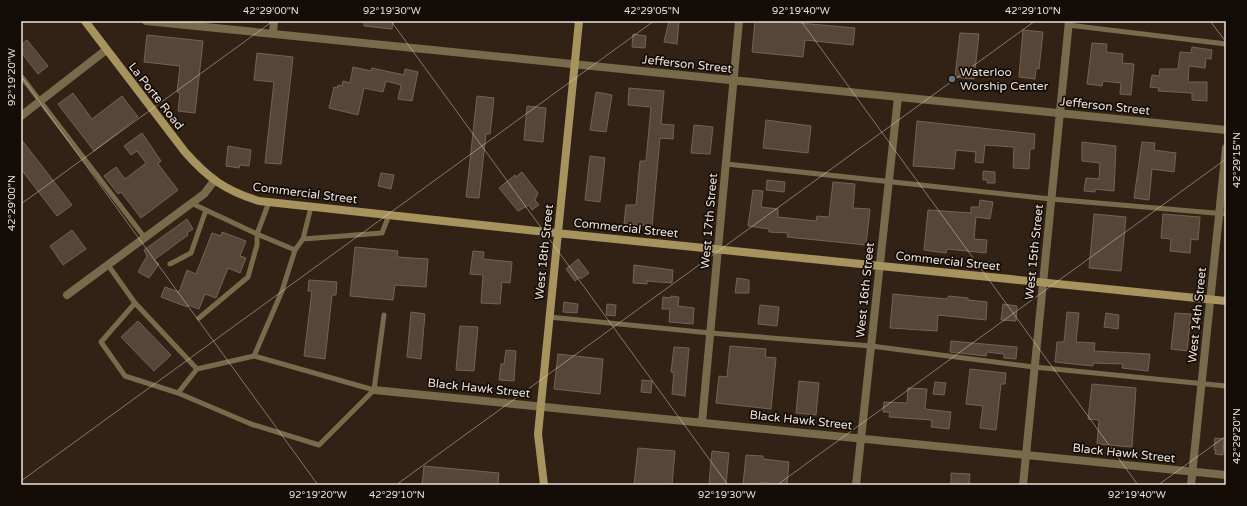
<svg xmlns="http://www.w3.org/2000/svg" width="1247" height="506" font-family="'Varela Round',sans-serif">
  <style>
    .building { fill: #574537; stroke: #756253 }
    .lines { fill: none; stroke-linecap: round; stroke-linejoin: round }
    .lane { stroke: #786b4b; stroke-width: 5 }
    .street { stroke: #786b4b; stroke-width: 8 }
    .secondary { stroke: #a7935e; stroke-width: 8 }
    .ticks { fill: none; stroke: #ebe0d8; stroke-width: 1; stroke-opacity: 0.45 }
    .worship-dot { fill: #6b7280; stroke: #140d07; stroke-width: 1.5 }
    .labels { text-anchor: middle; stroke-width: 3.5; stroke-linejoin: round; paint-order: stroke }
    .street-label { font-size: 12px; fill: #ebe0d8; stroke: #140d07 }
    .poi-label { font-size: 12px; fill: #ebe0d8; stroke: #140d07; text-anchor: start }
    .neatline { fill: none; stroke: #ebe0d8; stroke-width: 1.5 }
    .ticks-label { font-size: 10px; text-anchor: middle; fill: #ebe0d8 }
  </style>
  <rect width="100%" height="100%" fill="#322215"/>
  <path class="building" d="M364,21H393L392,29L364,26Z
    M669,21H679L677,44L664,42Z
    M755,21H800L799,23L855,28L853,45L805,40L803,57L752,52Z
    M1023,30L1043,32L1039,69L1036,68L1035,79L1019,77Z
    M960,33L979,34L974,79L955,77Z
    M633,34L646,36L645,48L632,47Z
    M147,35L203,41L195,113L178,111L180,93L177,92L180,66L144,62Z
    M27,40L48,66L38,74L21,52V45Z
    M1092,43L1107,44L1106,52L1123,54L1122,63L1134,64L1131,95L1120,94L1121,83L1103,81L1102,86L1087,84Z
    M1192,47L1212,50L1211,59L1206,58L1205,68L1189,66L1188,82H1207V101L1192,100V93L1158,91L1159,88L1150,87L1152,75L1159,76L1160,69H1178L1180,52L1191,53Z
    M257,53L293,57L281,164L265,163L274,82L254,80Z
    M353,67L371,71L372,68L404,75L405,69L418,72L412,101L398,99L401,85L386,81L383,92L364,88L358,115L329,108L334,87L337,88L338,85L342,86L343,81L350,83Z
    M629,88L664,91L661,124L674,125L673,139L660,138L652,226L624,224L626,205H636L640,161H646L651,107L628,105Z
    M596,92L612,95L606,132L590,130Z
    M73,93L92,119L122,96L138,117L94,151L58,104Z
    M477,96L494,98L490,134H486L479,198L466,197Z
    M527,106L546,108L543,142L524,140Z
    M766,120L811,126L808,153L763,148Z
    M917,121L1035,134L1034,149H1030L1029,169L1013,168L1014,147L985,145L983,163L975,162L976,152L956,150L954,169L913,166Z
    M694,125L713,127L710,154L691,153Z
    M142,133L161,161L158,164L178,190L141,218L121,192L118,194L104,176L116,167L125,179L146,163L137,151L131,155L124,146Z
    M21,139L72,205L57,216L21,169Z
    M1082,142L1116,146L1114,191L1095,189V192L1084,191L1086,178L1099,179L1100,163L1082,161Z
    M1142,142L1155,143L1154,150L1176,153L1174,172L1152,169L1149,200L1134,198Z
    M228,146L251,150L249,166L240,165L239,168L226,166Z
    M590,156L605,158L600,202L585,200Z
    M983,171L995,172V183H987V180H983Z
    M522,172L538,193L535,200L539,205L532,210L529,205L518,211L499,188L515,175L516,177Z
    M381,173L394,175L391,189L378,186Z
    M767,180L785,182L784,192L766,190Z
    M833,182L855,184L853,208L870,209L866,245L787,237L788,233L769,232V229L748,226L753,190L763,191L761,207L778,209V217L816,221L817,216L829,217Z
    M980,200L993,202L990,219L976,217L974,239L987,240L986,253L947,249L946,253L924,250L928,210L971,213V207H979Z
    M1094,214L1126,217L1121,271L1089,268Z
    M1163,214L1200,217L1198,240L1191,239L1190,253L1170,251L1171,239L1161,238Z
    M187,219L193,229L187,233L188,235L154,260L159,264L149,278L138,272L147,256L144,250Z
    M72,230L86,249L63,265L50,246Z
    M222,232L246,241L240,256L246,258L240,273L228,268L216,298L205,294L199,309L188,305L187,307L161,297L165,287L179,292L187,270L196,274L212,233L221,236Z
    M355,247L398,251L397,257L428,259L426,287L395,285L393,300L350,296Z
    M473,251L484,252L483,259L512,262L510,283L502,282L500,304L481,303L483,275L470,274Z
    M578,259L589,273L581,279L580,277L575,281L566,269Z
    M634,265L673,270L672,283L647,281V284L633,283Z
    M737,278L749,280V293H735Z
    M309,280L337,282L336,295H332L325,359L304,356L312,291H308Z
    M893,294L946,299L949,296L968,298V300L987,302L986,320L938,315L937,331L890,328Z
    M671,296L679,297L678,306L694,308L693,324L669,322L670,309H662L663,297L671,298Z
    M564,302L578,304L577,313L563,312Z
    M607,304L616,305L615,316L606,315Z
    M1003,304L1017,306L1016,321L1001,320Z
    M760,305L779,307L777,326L758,324Z
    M411,312L425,314L421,359L407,357Z
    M1067,312L1079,313L1076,342L1095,343L1094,351L1150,354L1148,371L1122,368L1123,364L1093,363V366L1055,362L1057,342H1064Z
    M1106,313L1119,315L1118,329L1104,327Z
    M1175,313L1191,314L1187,351L1171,349Z
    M138,321L171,355L154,371L121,337Z
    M460,326L478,327L474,371L456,370Z
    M951,341L1017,347L1016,359L1004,358V354L987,352L986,356L950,352Z
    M730,346L766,349L765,357L776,358L771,409L716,403L719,376L727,377Z
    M674,347L689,348L685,396L672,394L674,373L671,372Z
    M506,350L516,351L514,381L499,380L501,364H504Z
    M558,354L603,359L600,394L554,389Z
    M970,369L1006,373L1005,384H1001L996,430L980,428L983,406L966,404Z
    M642,380L652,381L651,393L641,392Z
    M799,381L819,383L816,415L796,413Z
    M935,382L946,383L944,395L933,394Z
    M1092,384L1136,388L1132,447L1097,444L1099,420L1088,419Z
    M908,388L927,389L925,409L951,412L949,429L931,427L932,420L889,417L890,412H883L884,402L907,403Z
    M1215,438L1224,439L1223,455L1215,454L1216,450H1214Z
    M638,448L675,451L672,485H634Z
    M712,451L729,453L726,485L709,484Z
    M746,455L763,456V459L789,462L787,485L761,482L760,485H743Z
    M424,466L499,473L498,485H422Z
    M951,473L970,474L969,485L951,483Z"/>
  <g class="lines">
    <path class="lane" d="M1068,25L1226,44
      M21,76L145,238
      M726,164L1051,199L1226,214
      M191,203L257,234L269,202
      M311,207L303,239L382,233L389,215
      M303,239L295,250L282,291L254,356L374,390L384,315
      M170,264L191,253L206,210
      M108,265L135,303
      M549,317L710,333L871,346L1034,367L1226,386
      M199,318L248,277L257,245V234L295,250
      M254,356L197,369L135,303L101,342L125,376L178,393L251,424L319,445L374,390
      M178,393L197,369"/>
    <path class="street" d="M146,21L1226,130
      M273,33L274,21
      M21,116L106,50
      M67,295L204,194L214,181
      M374,390L1226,475
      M702,422L739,21
      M856,485L898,97
      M1023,485L1069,21
      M1191,485L1226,148"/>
    <path class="secondary" d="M85,21L185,152C208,178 226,191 259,201L546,232L1226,301
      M544,485L538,434L579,21"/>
  </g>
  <path class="ticks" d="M391,21L728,485M801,21L1138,485M1210,21L1226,42M21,76L318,485M21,204L273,21M21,481L654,21M396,485L1035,21M777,485L1226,159M1158,485L1226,436"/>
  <circle class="worship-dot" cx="952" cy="79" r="4"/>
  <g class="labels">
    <g class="street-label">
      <text transform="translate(687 64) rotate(6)" y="4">Jefferson Street</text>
      <text transform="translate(156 96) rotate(52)" y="4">La Porte Road</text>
      <text transform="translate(1105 106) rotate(6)" y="4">Jefferson Street</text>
      <text transform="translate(305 193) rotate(7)" y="4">Commercial Street</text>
      <text transform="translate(709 221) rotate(-85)" y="4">West 17th Street</text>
      <text transform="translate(626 228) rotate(6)" y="4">Commercial Street</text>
      <text transform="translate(544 252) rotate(-84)" y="4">West 18th Street</text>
      <text transform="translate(1034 252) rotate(-84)" y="4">West 15th Street</text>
      <text transform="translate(948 261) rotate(6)" y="4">Commercial Street</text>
      <text transform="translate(865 290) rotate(-84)" y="4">West 16th Street</text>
      <text transform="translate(1197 315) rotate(-84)" y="4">West 14th Street</text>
      <text transform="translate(479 388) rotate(6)" y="4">Black Hawk Street</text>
      <text transform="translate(801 420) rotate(6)" y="4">Black Hawk Street</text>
      <text transform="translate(1124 453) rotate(6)" y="4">Black Hawk Street</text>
    </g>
    <g class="poi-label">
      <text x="960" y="76">Waterloo<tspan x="960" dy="14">Worship Center</tspan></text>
    </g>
  </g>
  <rect width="1247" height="506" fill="none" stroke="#140d07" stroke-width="44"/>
  <rect x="22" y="22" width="1203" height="462" class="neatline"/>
  <g class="ticks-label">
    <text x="271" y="14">42°29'00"N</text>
    <text x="392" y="14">92°19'30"W</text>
    <text x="652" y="14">42°29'05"N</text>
    <text x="801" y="14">92°19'40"W</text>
    <text x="1033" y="14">42°29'10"N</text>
    <text transform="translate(11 77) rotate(-90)" y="4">92°19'20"W</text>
    <text transform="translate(1236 160) rotate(-90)" y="4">42°29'15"N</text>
    <text transform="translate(11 203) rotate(-90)" y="4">42°29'00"N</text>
    <text transform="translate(1236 436) rotate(-90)" y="4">42°29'20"N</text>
    <text x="318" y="498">92°19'20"W</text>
    <text x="397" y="498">42°29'10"N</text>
    <text x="727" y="498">92°19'30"W</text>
    <text x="1137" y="498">92°19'40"W</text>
  </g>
</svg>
